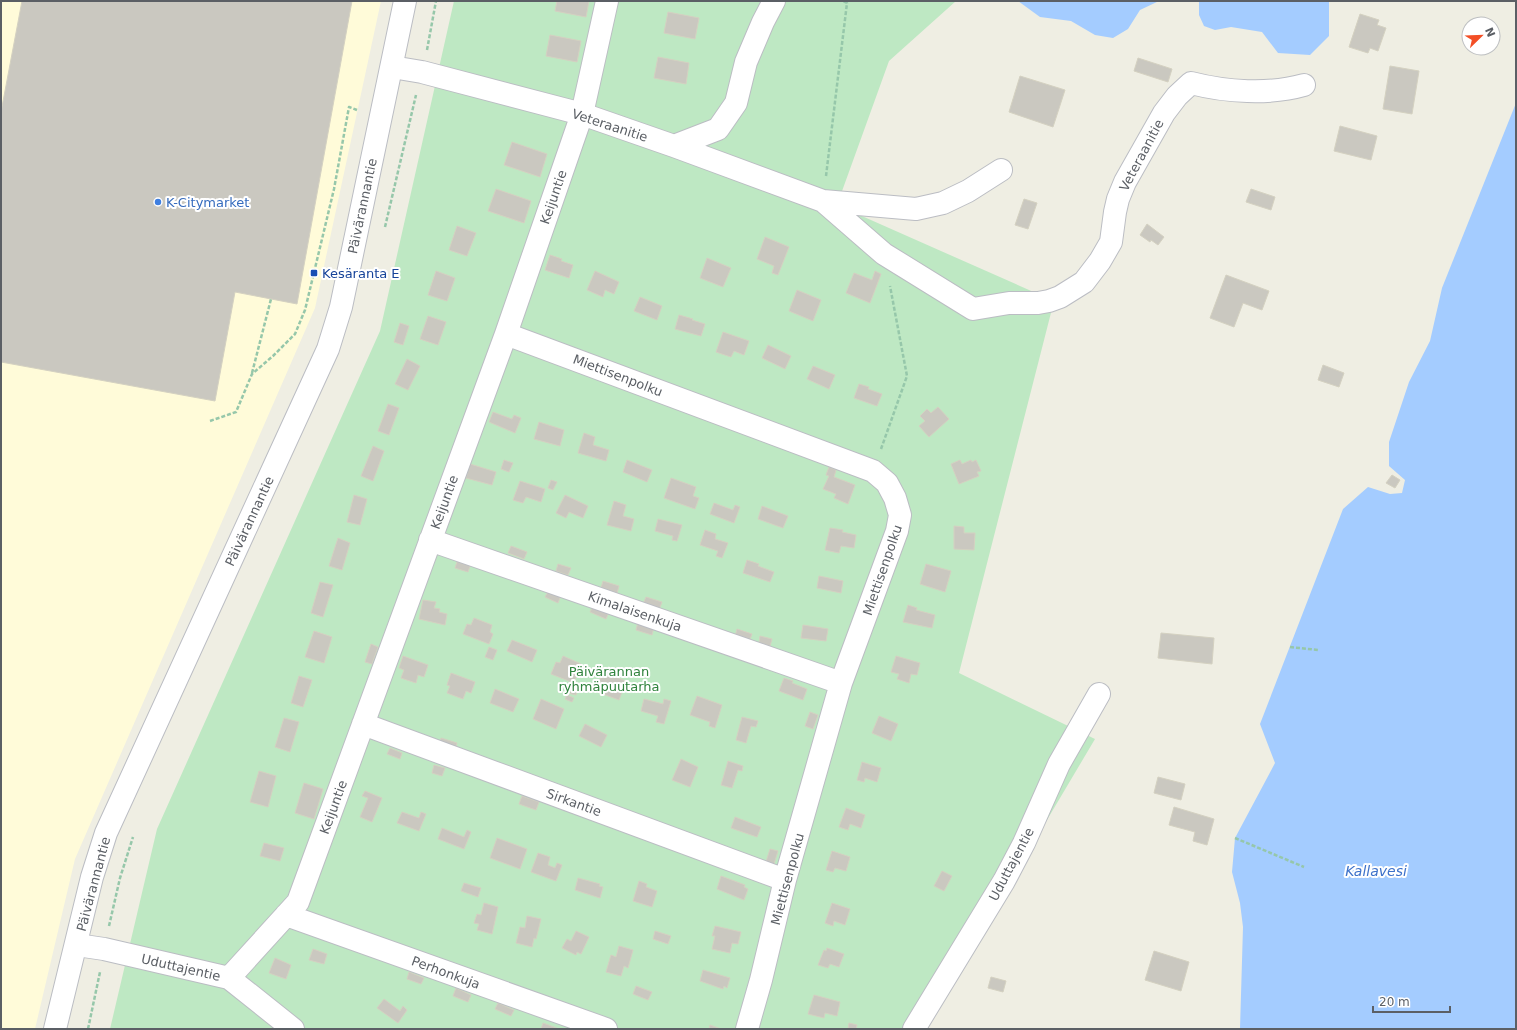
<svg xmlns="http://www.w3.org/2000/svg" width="1517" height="1030" font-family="'DejaVu Sans',sans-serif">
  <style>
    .commercial { fill: #fffbd9 }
    .green { fill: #bee8c3 }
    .water { fill: #a4ccff }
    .building { fill: #cac8c0; stroke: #d4d1c1 }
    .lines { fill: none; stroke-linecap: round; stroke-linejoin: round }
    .minor-casing { stroke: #bbbdc3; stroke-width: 24 }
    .tertiary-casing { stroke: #bbbdc3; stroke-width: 24 }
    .path { stroke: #96c7aa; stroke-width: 2.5; stroke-dasharray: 4 2; stroke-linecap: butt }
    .minor { stroke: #fff; stroke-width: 22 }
    .tertiary { stroke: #fff; stroke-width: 22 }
    .shop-dot { fill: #3f7fe0; stroke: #fff; stroke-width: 1.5 }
    .transit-dot { fill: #1a4fb4; stroke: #fff; stroke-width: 1.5 }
    .labels { text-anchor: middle; stroke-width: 4; stroke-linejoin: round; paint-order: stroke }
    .street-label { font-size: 13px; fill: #5b5f65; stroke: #fff }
    .shop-label { font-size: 13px; fill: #366cbe; stroke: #fff; text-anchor: start }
    .transit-label { font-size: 13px; fill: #164399; stroke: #fff; text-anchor: start }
    .park-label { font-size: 13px; fill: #2f823c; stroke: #fff }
    .water-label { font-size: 14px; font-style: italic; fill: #3e72ca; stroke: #fff }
  </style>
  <rect width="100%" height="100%" fill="#efeee3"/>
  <path class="commercial" d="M1,1H381L315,308L75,859L35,1029H1Z"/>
  <path class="green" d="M454,1H956L889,61L837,205L1054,301L959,673L1095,739L923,1029H110L157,829L380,331Z"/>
  <path class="water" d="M1018,1H1159L1140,10L1128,29L1113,38L1095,35L1071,21L1040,17Z
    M1199,1H1329V36L1310,55L1278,53L1262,32L1231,27L1215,30L1204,26L1199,15Z
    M1516,103V1029H1240L1243,927L1240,903L1232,872L1235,838L1275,763L1260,724L1343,509L1368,487L1390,494L1402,493L1405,480L1389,466V442L1409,382L1430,341L1442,288Z"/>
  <path class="building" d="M22,1H352L297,304L235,292L215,401L1,362V112Z
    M557,1H589L586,17L555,11Z
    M668,12L699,18L695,39L664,33Z
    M1360,14L1379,20L1377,25L1386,28L1378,51L1370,48L1368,53L1349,47Z
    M550,35L581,41L577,62L546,56Z
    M658,57L689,63L686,84L654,78Z
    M1138,58L1172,69L1168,82L1134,71Z
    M1390,66L1419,71L1412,114L1383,109Z
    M1020,76L1065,90L1053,127L1009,112Z
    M1340,126L1377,136L1371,160L1334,151Z
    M512,142L547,154L540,177L504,165Z
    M496,189L531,201L524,223L488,211Z
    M1251,189L1275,197L1271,210L1246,202Z
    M1024,199L1037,203L1028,229L1015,225Z
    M1147,224L1164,237L1158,245L1151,240L1150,242L1140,235Z
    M457,226L476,233L467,256L449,250Z
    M765,237L789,247L778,275L772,273L774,266L757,259Z
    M550,255L562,259L561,261L573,265L569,278L545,270Z
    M707,258L731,268L723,287L700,278Z
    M436,271L455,278L447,301L428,295Z
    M595,271L619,282L614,294L605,290L603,297L587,290Z
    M875,271L881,274L870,303L846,293L854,273L872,280Z
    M1226,275L1269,291L1262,310L1243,303L1234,327L1210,318Z
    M797,290L821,300L813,321L789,311Z
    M640,297L662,306L657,320L634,311Z
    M679,315L693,319L692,320L705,324L701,336L675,329Z
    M428,316L446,322L438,345L420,339Z
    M400,323L409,326L403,345L394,342Z
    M723,332L749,341L744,355L734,351L731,357L716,352Z
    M768,345L791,356L785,369L762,358Z
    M407,359L420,366L408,390L395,384Z
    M1323,365L1344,373L1339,387L1318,380Z
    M813,366L835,375L829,389L807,379Z
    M859,384L869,387L868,389L882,394L877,406L854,398Z
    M388,404L399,408L389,435L378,431Z
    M938,407L949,419L929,437L919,426L925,421L920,416L927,409L931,413Z
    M493,412L512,419L514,415L521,418L515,433L489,422Z
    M539,422L564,430L560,446L534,439Z
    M584,433L595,437L593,445L609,450L606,461L578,453Z
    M373,446L384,451L373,481L361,476Z
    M504,460L513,463L509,472L501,469Z
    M627,460L652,470L647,482L623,472Z
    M960,460L962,464L971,460L972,462L976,460L981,471L977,472L979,476L959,484L951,464Z
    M470,464L496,472L492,485L466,478Z
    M829,467L836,470L834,477L855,485L848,504L834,498L836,494L823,489L829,476L826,475Z
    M1392,475L1400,480L1395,488L1386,483Z
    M671,478L696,487L693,496L699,498L695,509L664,498Z
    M551,480L557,482L553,490L548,488Z
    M520,481L545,489L541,502L526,497L523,503L513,500Z
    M354,495L367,499L360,525L347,522Z
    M565,495L588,506L583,518L569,512L566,518L556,513Z
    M614,501L626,505L623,516L634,519L631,531L607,525Z
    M714,503L733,510L735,505L740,507L734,523L710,514Z
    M762,506L788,516L783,528L758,519Z
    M658,519L682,525L677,541L672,540L673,536L655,531Z
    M954,526L964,527V533H975L974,550L954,549Z
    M830,528L843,530L842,532L856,535L854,548L841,546L839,553L825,550Z
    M705,530L716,534L715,539L728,543L722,558L716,556L718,551L700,545Z
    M338,538L350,543L342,570L329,566Z
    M511,546L527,552L524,559L508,553Z
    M458,559L471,563L468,572L455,568Z
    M747,560L759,564L758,566L774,572L770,582L743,573Z
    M558,564L571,568L568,575L556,571Z
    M926,564L951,571L945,592L920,584Z
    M819,576L843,581L841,593L817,588Z
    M603,581L619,586L617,593L601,588Z
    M320,582L333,585L323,617L311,613Z
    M549,590L561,595L558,603L545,597Z
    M646,597L662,602L659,610L643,604Z
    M423,600L436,602L434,608L440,609L439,612L447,614L445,625L419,619Z
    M908,605L917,608L916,610L935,615L932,628L903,622Z
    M593,606L609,612L606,619L590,612Z
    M474,618L492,625L490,632L493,634L489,644L463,634L467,624L471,625Z
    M638,622L654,627L652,635L636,630Z
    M803,625L828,629L826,641L801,638Z
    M737,629L752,634L749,642L735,636Z
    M314,631L332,637L324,663L305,657Z
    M1161,633L1214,638L1212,664L1158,658Z
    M760,636L772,639L770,646L759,643Z
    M512,640L537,650L532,662L507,651Z
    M371,644L378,647L372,664L365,662Z
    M489,647L497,650L493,660L485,657Z
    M403,656L428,665L424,677L418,675L416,683L401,678L404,670L399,668Z
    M563,656L581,664L574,683L551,674L556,662L560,663Z
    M896,656L920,663L917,675L911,674L909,683L897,679L899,674L891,672Z
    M603,672L626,681L619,700L595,691Z
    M451,673L475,682L471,693L466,691L463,699L447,693L450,686L447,685Z
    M299,676L312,680L303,707L291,703Z
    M784,678L793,681L792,683L807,689L803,700L779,691Z
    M495,689L519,699L513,712L490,703Z
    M570,689L577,691L576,695L568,693Z
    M567,695L574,698L572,702L565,699Z
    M697,696L722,705L715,728L709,726L710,722L690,715Z
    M541,699L564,709L556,729L533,719Z
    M644,699L663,704L664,699L671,701L664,724L656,722L658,716L641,711Z
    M810,712L818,715L813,729L805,726Z
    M879,716L898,724L891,741L872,733Z
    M742,717L758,721L756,727L751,726L746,743L736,740Z
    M284,718L299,722L290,752L275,747Z
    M585,724L607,735L601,747L579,736Z
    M441,738L457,743L455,751L439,746Z
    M390,748L402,753L400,759L387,754Z
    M681,759L698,767L690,787L672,780Z
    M728,761L743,766L742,771L738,770L732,788L721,785Z
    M862,762L881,768L877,782L865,778L864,782L857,780Z
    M434,765L445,768L442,776L432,773Z
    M259,771L276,776L268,807L250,802Z
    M1158,777L1185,784L1181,800L1154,793Z
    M304,783L323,789L314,819L295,813Z
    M365,791L382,798L372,822L360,817L368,798L362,796Z
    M522,796L539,802L536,810L519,804Z
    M1174,807L1214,819L1207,845L1193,841L1195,832L1169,825Z
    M846,808L865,815L861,828L850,824L848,830L839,827Z
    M402,812L419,818L421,812L426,814L419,831L397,823Z
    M735,817L761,827L757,837L731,828Z
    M442,828L464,837L467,830L471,832L464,849L438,839Z
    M497,838L527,849L520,869L490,858Z
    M264,843L284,848L280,861L260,856Z
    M770,849L778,851L773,867L765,865Z
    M832,851L850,857L846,871L835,868L833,872L826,870Z
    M538,853L550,857L548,865L555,868L557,863L562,865L556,881L531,872Z
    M942,871L952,876L944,891L934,886Z
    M721,876L745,885L744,887L748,889L744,900L717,889Z
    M578,878L600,884L599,886L603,887L600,898L575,890Z
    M639,881L647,884L646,887L657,891L652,907L633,901Z
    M464,883L481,888L478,897L461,891Z
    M484,903L498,907L492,934L477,930L479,924L474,923L477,914L481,915Z
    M832,903L850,909L845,925L834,921L833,926L825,923Z
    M527,916L541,919L536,939L534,938L532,947L516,943L520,927L525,928Z
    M715,926L741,932L738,944L732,943L730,953L712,949L715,936H712Z
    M576,931L589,937L581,954L577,952L576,955L562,948L567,939L571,941Z
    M655,931L671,936L668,944L653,939Z
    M619,946L633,950L628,968L624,966L621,976L606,972L611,955L616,957Z
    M827,948L844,954L839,967L830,964L828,968L818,965L824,950L826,951Z
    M313,949L327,954L324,964L309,960Z
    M1154,951L1189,962L1181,991L1145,980Z
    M275,958L291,965L286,979L269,973Z
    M703,970L730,978L727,988L724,986L723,989L700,981Z
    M409,972L424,978L421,984L407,979Z
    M991,977L1006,981L1003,992L988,988Z
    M636,986L652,992L648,1000L633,994Z
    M456,988L471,995L468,1002L453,996Z
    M814,995L840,1002L837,1016L825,1013L824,1018L808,1014Z
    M384,999L400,1011L403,1006L407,1010L398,1023L377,1008Z
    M498,1003L514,1010L511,1016L495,1009Z
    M543,1023L559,1029H541Z
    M849,1023L857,1025L856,1029H848Z
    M710,1025L721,1029H709Z"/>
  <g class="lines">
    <g class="minor-casing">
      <path id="minor" d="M392,67L422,72L582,114L674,146L823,201L916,209L943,203L968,191L1001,170
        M674,146L718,129L736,103L746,62L763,22L774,1
        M823,201L884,254L973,309L1009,303H1038L1049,301L1060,297L1084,282L1100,261L1111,242L1115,212L1118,199L1125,182L1164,113L1177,96L1191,83C1226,92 1269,95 1304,85
        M506,334L873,471L887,483L895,498L900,515L897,531L841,683L785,880L761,980L747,1029
        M430,540L841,683
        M363,724L785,880
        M286,915L606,1029
        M77,945L104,949L229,978L293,1029
        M229,978L298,902L506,334L582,114L607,1
        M914,1029L1004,881L1024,843L1059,764L1099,694"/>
    </g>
    <g class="tertiary-casing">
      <path id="tertiary" d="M55,1029L92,877L106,833L328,349L341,307L405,1"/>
    </g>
    <path class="path" d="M427,50L436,1
      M826,176L847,3L843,1
      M385,227L416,95
      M252,373L271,299
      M210,421L236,412L252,374L273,356L295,334L305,310L334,189L349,107L357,110
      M881,449L907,376L890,286
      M1290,647L1318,650
      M1235,838L1304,867
      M109,926L120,878L133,837
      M88,1029L100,972"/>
    <use href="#minor" class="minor"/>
    <use href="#tertiary" class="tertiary"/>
  </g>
  <circle class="shop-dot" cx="158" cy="202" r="4"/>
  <rect class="transit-dot" x="310" y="269" width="8" height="8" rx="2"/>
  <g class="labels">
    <g class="street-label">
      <text transform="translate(610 125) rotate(18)" y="5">Veteraanitie</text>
      <text transform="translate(1141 155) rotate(-62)" y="5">Veteraanitie</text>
      <text transform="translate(553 197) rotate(-71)" y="5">Keijuntie</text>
      <text transform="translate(362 206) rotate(-78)" y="5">Päivärannantie</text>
      <text transform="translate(618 375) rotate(21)" y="5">Miettisenpolku</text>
      <text transform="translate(444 502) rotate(-70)" y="5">Keijuntie</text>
      <text transform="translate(249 521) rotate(-65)" y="5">Päivärannantie</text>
      <text transform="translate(882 570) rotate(-71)" y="5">Miettisenpolku</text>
      <text transform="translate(635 611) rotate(19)" y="5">Kimalaisenkuja</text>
      <text transform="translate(574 802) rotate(20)" y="5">Sirkantie</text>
      <text transform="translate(333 807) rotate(-70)" y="5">Keijuntie</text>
      <text transform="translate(1011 864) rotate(-62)" y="5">Uduttajentie</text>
      <text transform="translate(787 879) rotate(-75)" y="5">Miettisenpolku</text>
      <text transform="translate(93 884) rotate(-75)" y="5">Päivärannantie</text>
      <text transform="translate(181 967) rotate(13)" y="5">Uduttajentie</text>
      <text transform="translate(446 972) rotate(20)" y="5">Perhonkuja</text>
    </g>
    <g class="shop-label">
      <text x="166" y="207">K-Citymarket</text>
    </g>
    <g class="transit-label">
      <text x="322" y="278">Kesäranta E</text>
    </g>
    <g class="park-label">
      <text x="609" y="676">Päivärannan<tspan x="609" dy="15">ryhmäpuutarha</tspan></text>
    </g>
    <g class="water-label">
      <text x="1376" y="876">Kallavesi</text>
    </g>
  </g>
  <rect width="1517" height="1030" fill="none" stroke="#5b5f65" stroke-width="4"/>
  <g transform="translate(1481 36) rotate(67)"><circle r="19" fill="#ffffff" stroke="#bdbfc1"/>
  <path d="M0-3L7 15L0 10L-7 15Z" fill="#f34e25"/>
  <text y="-6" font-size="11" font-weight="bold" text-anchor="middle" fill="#5b5f65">N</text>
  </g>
  <path d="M1373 1006v6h77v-6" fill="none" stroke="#5b5f65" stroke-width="2"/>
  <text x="1379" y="1006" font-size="12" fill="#5b5f65" stroke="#ffffff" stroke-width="3" paint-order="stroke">20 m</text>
</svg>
